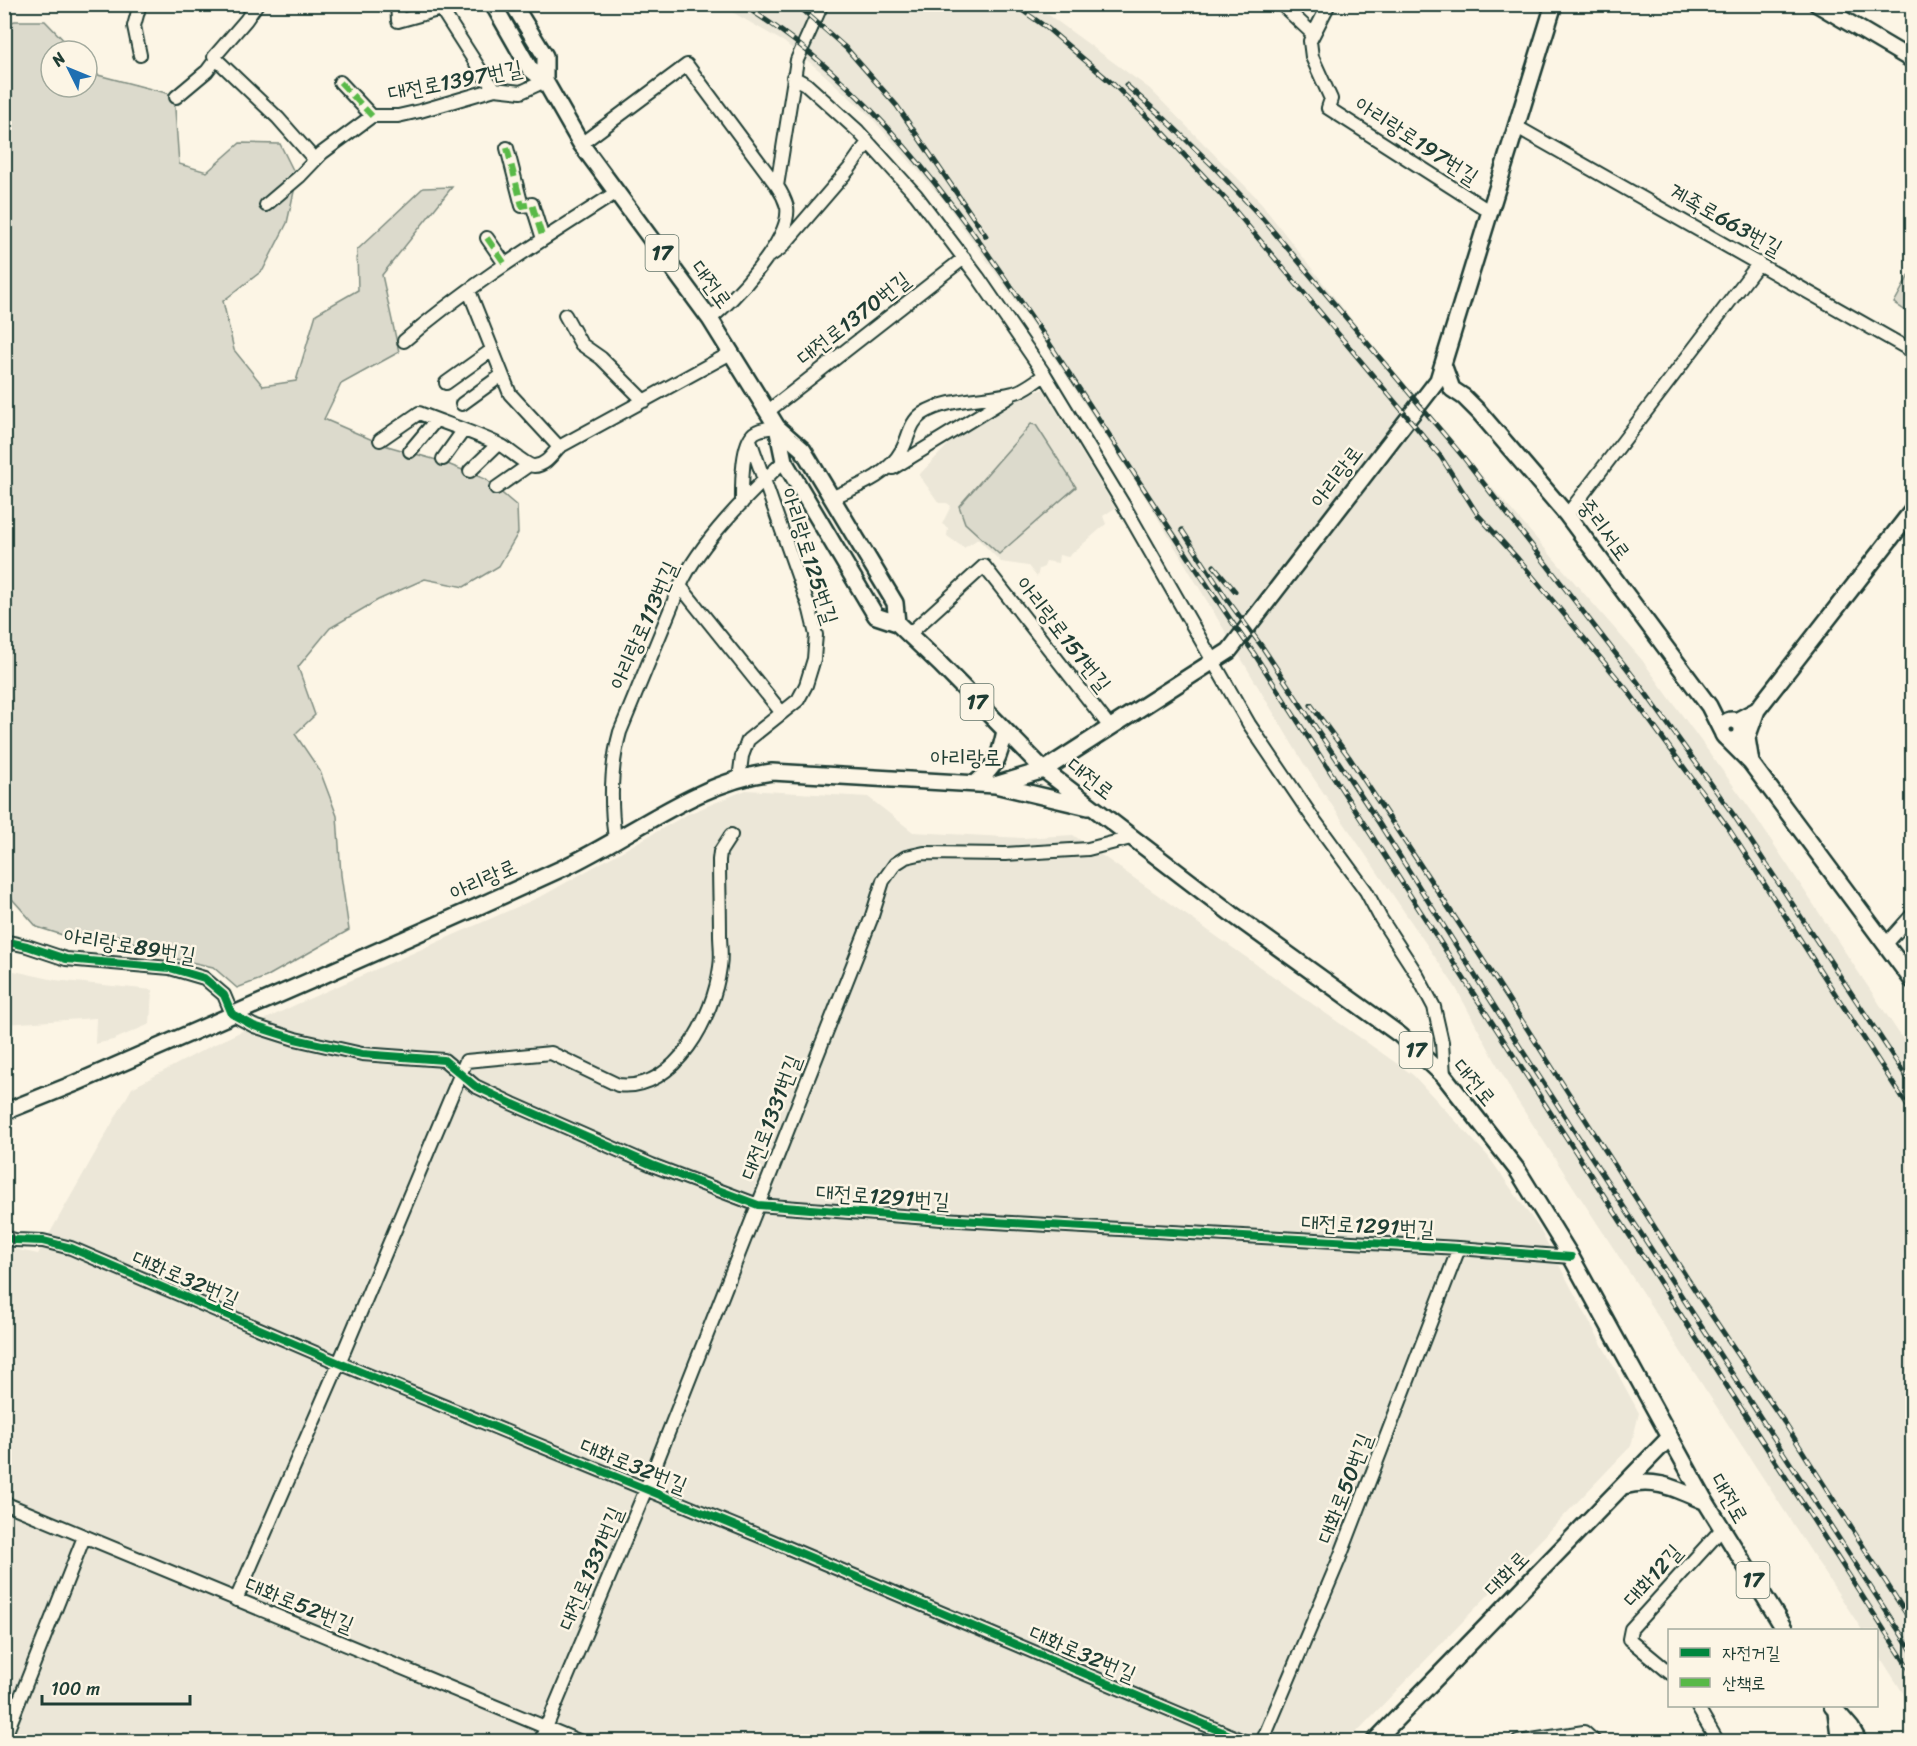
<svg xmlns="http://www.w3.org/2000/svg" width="1917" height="1746" font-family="Sriracha,'Poor Story',sans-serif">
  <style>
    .built { fill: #ece7d8 }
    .green { fill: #dcdacc; stroke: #7e8c80; stroke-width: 1.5 }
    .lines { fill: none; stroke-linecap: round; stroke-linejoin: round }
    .minor-casing { stroke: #1f3d34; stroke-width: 16 }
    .major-casing { stroke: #1f3d34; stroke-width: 20 }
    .minor { stroke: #fcf5e5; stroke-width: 12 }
    .major { stroke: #fcf5e5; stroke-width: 15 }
    .rail-casing { stroke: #1f3d34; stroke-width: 5 }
    .rail { stroke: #fcf5e5; stroke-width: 3; stroke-dasharray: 9; stroke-linecap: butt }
    .quiet { stroke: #58b947; stroke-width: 6; stroke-dasharray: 12 6; stroke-linecap: butt }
    .cycleway-casing { stroke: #fcf5e5; stroke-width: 11 }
    .cycleway { stroke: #00873e; stroke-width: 8 }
    .labels { text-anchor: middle; stroke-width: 5; stroke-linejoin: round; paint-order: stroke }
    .shield { fill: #fcf5e5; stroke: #617469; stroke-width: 1.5 }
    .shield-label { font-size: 21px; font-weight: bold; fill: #1f3d34 }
    .street-label { font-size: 22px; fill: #1f3d34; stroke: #fcf5e5 }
  </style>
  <rect width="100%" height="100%" fill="#fcf5e5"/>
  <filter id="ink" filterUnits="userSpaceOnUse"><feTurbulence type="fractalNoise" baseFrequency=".0167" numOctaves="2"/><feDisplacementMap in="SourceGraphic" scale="12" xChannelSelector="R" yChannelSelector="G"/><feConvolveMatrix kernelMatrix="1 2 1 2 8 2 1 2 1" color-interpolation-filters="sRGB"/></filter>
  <g filter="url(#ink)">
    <path class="built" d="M720,5H1035L1150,89L1256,197L1405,388L1642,660L1751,810L1912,1053V1707L1877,1652L1876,1630H1862L1513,1094L1456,988L1304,764L1144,495L1037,331L943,199L869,115L819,70L784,42Z
      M1043,389L1115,508L1103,516L1106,524L1068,557L1059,555L1058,563L1046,561L1044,567L1039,569L1037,577L1028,566L1001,562L978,539L964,548L947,536L948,528L942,524L951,506L947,503H939L919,475L965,427L1012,401Z
      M746,790L868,797L913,832L1023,838L1073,835L1413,1075L1488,1156L1539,1228L1639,1413L1631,1446L1348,1741L5,1742V1247L38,1254L132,1088L209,1047L295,1005L544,895L688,814Z
      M5,969L55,980L152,990L150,1024L113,1040L95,1044L96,1018L5,1024Z"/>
    <path class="green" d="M15,21H45L74,51H51V87H87V64L98,75L174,95L179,164L207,172L240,143L280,144L297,178L287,223L263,270L223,301L234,350L263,386L296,381L316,314L358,290L357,250L423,188L452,187L382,275L399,352L341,384L324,419L384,445L440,461L485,479L517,506L518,533L499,566L464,587L425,579L378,600L330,628L298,667L315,715L295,734L320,771L337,816L341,875L349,930L266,977L237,988L213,967L168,957L117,935L85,942L37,927L5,891L4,24Z
      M1912,270V315L1894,303Z
      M1031,424L1036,425L1076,487L999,554L965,523L959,506Z"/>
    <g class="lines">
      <g class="minor-casing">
        <path id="minor" d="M257,4L246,20L214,57L278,118L315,160
          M397,4L398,21L441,9
          M438,4L484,76L495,89
          M1281,4L1313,34
          M1329,4L1310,41L1312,57L1331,99L1328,108L1489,211
          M140,55L134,26L140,4
          M793,77L806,84L858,131L916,195L978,277L1045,375L1123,504L1249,724L1312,817L1366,891L1381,919L1416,973L1434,1007L1442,1042L1444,1076
          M340,82L372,116
          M176,97L207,71L216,59
          M1517,127L1912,351
          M581,144L687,65L777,186C781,192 785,200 787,207C792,239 733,301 710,319
          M507,148L522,206L532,204L543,239
          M777,186L797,60L822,4
          M266,205L299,177L322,153L372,116H398L420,111L495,89L521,92L545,81
          M487,238L505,264
          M771,255L781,248L849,169L868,142
          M469,291L510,394L559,447L731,353
          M565,315L581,344L601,358L644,401
          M404,341C470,284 544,239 617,192
          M446,383L492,350
          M462,404L502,375
          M767,412L964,258
          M380,440L419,413C446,424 476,433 502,446C509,450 527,466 534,466C545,466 552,455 559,447
          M410,451L436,420
          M443,459L463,431
          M893,468L1009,397
          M470,471L498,444
          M496,488L529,465
          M831,498C858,486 887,477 902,450C909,437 910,422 922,414C946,398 985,400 1013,393C1024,391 1035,381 1045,375
          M742,503C742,486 741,444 754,433C760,428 771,428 777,427
          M1567,515L1759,263
          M680,586L782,713
          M908,635L984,566L1110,727
          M739,779L742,756L748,740L798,700L806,685L814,659L815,646L816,635L810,610L750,440
          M615,839C610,802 610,768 620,732L680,586C700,542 749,494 784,461
          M4,941L27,946L66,959L170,968L204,978L224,995L232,1014L254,1026L295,1039L362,1054L444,1060L475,1086L513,1104L652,1165L758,1205L942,1219L1459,1248L1571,1257
          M1886,944L1912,915
          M4,1237L15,1240L43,1241L71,1248L339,1363L772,1541L1246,1742
          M4,1503L581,1742
          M236,1600L339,1363L466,1061L551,1053L618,1085C676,1092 714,1015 720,967C722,956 720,945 720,934C720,909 719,885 719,860L720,852L731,835
          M1670,1673L1629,1639L1631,1629L1722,1529
          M1697,1706L1718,1742
          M4,1739L84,1537
          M540,1742L646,1489L871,919L883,881L895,864L906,857L924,853L1005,854L1088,849L1131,838
          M1262,1742L1338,1562L1459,1248
          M1518,1742L1584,1732L1595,1742"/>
      </g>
      <g class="major-casing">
        <path id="major" d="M493,4L530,69L545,81L581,144L710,319L777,427L803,450L895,603L897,623
          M513,4L545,56V81
          M1817,4L1912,60
          M1444,367L1452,389L1464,397L1479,412L1567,515L1709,706L1724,736L1751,763L1912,980
          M777,427L784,461L876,616L897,623L940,664L1044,770L1232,914L1400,1035L1444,1076L1518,1171L1571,1257L1704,1499L1785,1630
          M1722 730a10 10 0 1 1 20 0a10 10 0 1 1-20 0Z
          M1736,721L1757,710L1912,511
          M1751,763L1747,738L1757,710
          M976,783C997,764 999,759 1005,731
          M995,785L1088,807
          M4,1112L76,1083C238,1012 402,942 563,868C632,836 695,782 772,772L995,785L1044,770L1229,651L1438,380L1554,4
          M1623,1486C1656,1477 1676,1489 1706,1502
          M1832,1706L1851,1728L1859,1742
          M1836,1712L1839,1735L1843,1742
          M1374,1742L1670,1437"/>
      </g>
      <use href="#minor" class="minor"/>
      <use href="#major" class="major"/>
      <g class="rail-casing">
        <path id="rail" d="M741,4C867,81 953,201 1035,322C1109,432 1178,546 1255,655L1912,1673
          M796,4L847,49L897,106L986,236
          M1013,4L1046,27L1114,85L1161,130L1227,201L1441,457L1478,515L1518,559L1628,691L1729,829L1912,1113
          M1126,85L1166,120L1216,169L1263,219L1464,458L1636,680L1735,817L1912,1085
          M1182,530L1226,598L1263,648L1377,820L1520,1047L1912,1651
          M1214,566L1235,591
          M1311,705L1349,757L1485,963L1700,1298L1784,1422L1912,1623"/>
      </g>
      <use href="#rail" class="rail"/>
      <path class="quiet" d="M340,82L372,116
        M507,148L522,206L532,204L543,239
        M487,238L505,264"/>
      <g class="cycleway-casing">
        <path id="cycleway" d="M4,941L27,946L66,959L170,968L204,978L224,995L232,1014L254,1026L295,1039L362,1054L444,1060L475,1086L513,1104L652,1165L758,1205L942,1219L1459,1248L1571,1257
          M4,1237L15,1240L43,1241L71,1248L339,1363L772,1541L1246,1742"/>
      </g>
      <use href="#cycleway" class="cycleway"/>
    </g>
  </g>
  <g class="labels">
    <g class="shield">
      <rect x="645.5" y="235" width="33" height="36" rx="4.5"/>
      <rect x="960.5" y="684" width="33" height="36" rx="4.5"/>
      <rect x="1399.5" y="1032" width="33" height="36" rx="4.5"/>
      <rect x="1736.5" y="1562" width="33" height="36" rx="4.5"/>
    </g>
    <g class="shield-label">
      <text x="662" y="260">17</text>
      <text x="977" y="709">17</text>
      <text x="1416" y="1057">17</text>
      <text x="1753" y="1587">17</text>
    </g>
    <g class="street-label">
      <text transform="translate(455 80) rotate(-11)" y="8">대전로1397번길</text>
      <text transform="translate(1417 140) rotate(33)" y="8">아리랑로197번길</text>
      <text transform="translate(1726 219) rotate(29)" y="8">계족로663번길</text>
      <text transform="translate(712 284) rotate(54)" y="8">대전로</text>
      <text transform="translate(853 318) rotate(-38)" y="8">대전로1370번길</text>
      <text transform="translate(1336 476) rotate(-53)" y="8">아리랑로</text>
      <text transform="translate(1605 529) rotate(53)" y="8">중리서로</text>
      <text transform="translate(810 556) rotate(72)" y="8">아리랑로125번길</text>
      <text transform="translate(643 625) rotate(-66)" y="8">아리랑로113번길</text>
      <text transform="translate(1064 634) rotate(52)" y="8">아리랑로151번길</text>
      <text x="966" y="765">아리랑로</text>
      <text transform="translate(1091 778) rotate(38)" y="8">대전로</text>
      <text transform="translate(483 879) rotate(-24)" y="8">아리랑로</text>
      <text transform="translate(130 945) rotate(9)" y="8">아리랑로89번길</text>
      <text transform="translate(1475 1082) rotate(50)" y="8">대전로</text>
      <text transform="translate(770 1117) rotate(-69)" y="8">대전로1331번길</text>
      <text transform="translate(883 1196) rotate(4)" y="8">대전로1291번길</text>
      <text transform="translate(1368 1225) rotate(3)" y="8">대전로1291번길</text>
      <text transform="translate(186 1278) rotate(23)" y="8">대화로32번길</text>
      <text transform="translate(634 1465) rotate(22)" y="8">대화로32번길</text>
      <text transform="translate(1344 1488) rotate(-69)" y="8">대화로50번길</text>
      <text transform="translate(1730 1498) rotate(60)" y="8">대전로</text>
      <text transform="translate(590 1568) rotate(-67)" y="8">대전로1331번길</text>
      <text transform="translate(1506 1573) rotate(-46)" y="8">대화로</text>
      <text transform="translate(1652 1575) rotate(-48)" y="8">대화12길</text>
      <text transform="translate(300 1604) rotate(22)" y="8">대화로52번길</text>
      <text transform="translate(1083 1653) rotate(23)" y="8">대화로32번길</text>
    </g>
  </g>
  <rect width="1917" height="1746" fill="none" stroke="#fcf5e5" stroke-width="24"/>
  <rect x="12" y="12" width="1893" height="1722" fill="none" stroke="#1f3d34" stroke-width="2" filter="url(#ink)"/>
  <rect x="1668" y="1629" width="210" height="78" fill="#fcf5e5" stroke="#a4ab9e" stroke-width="1.5"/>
  <rect x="1680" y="1648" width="30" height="9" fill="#00873e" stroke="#a4ab9e" stroke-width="1.5"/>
  <text x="1722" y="1659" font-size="18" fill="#1f3d34">자전거길</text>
  <rect x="1680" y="1678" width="30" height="9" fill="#58b947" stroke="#a4ab9e" stroke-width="1.5"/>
  <text x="1722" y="1689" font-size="18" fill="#1f3d34">산책로</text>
  <g transform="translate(69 69) rotate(313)"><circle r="28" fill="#fcf5e5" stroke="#a4ab9e" stroke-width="1.5"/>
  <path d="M0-4.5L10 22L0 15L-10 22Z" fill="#1f6fb2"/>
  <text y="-9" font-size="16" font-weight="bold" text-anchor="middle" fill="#1f3d34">N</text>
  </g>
  <path d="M42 1695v9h148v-9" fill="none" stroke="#1f3d34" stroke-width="3"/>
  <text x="51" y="1695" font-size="18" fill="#1f3d34" stroke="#fcf5e5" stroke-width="4.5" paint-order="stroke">100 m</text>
</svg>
